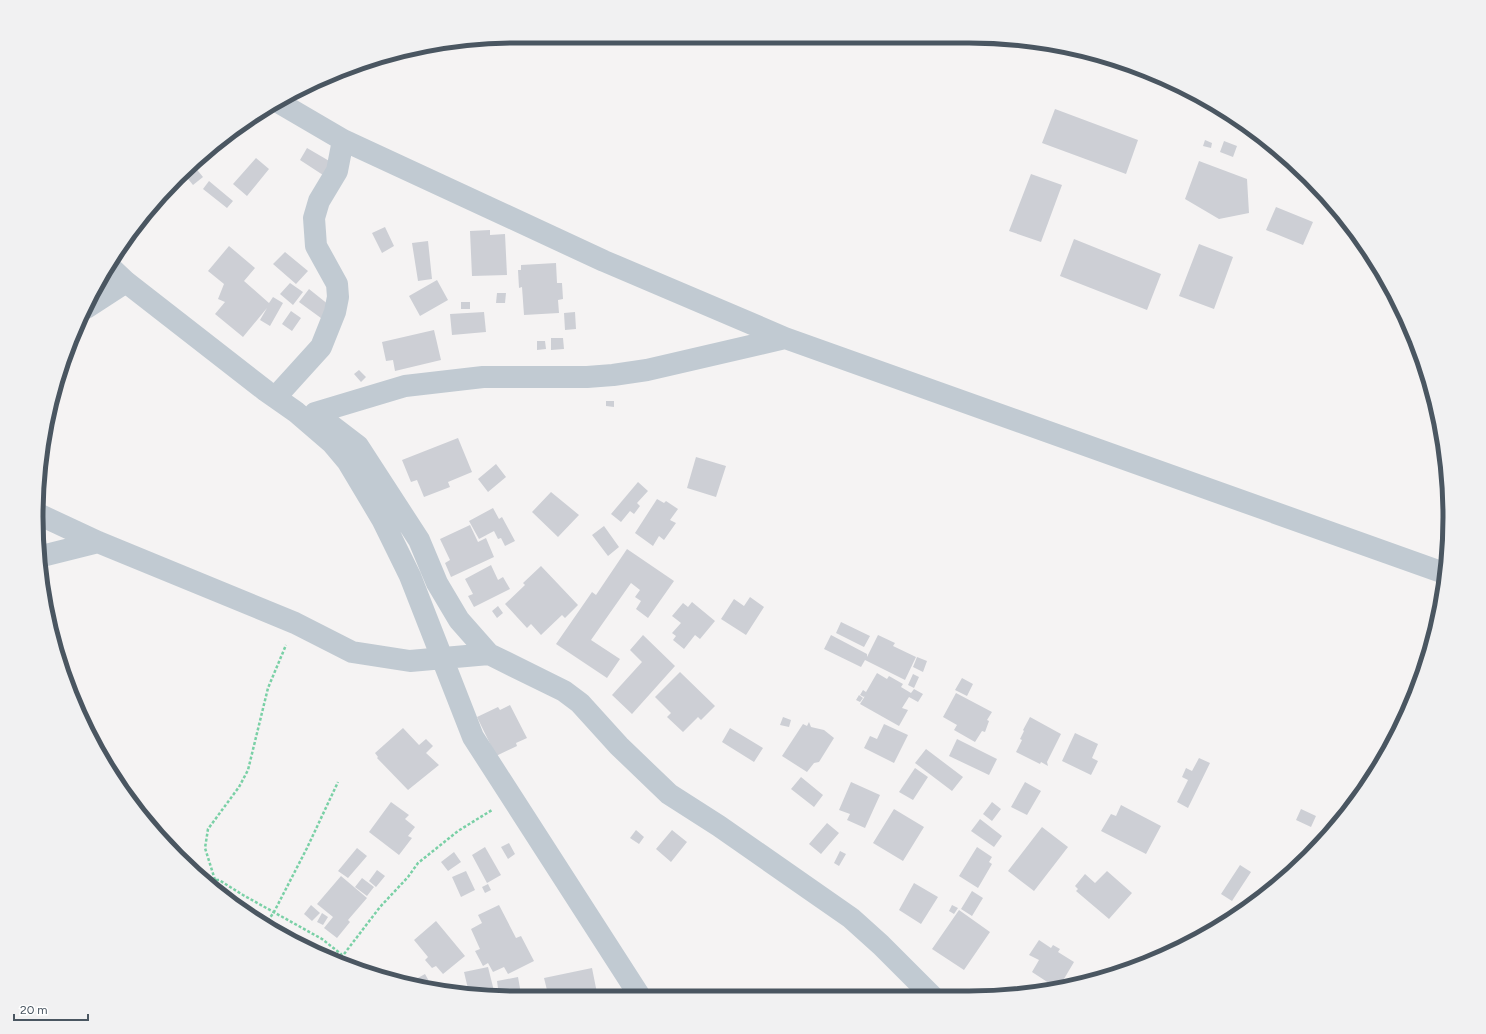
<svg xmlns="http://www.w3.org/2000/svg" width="1486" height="1034" font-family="Figtree,sans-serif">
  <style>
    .building { fill: #cdcfd5 }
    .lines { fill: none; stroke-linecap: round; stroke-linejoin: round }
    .path { stroke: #7ad0a6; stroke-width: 2.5; stroke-dasharray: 3 2; stroke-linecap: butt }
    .street { stroke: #c1cad2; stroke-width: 22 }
    .rim { fill: none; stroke: #4a5661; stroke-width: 5 }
  </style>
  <rect width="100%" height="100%" fill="#f5f3f3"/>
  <path class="building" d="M1055,109L1138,140L1126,174L1042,143Z
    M1205,140L1212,143L1211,148L1203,146Z
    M1224,141L1237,146L1233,157L1220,152Z
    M307,148L331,162L323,175L300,160Z
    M256,158L269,169L247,196L233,184Z
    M1199,161L1247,179L1249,213L1219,219L1185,199Z
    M194,166L203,177L193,185L184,174Z
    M1031,174L1062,185L1041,242L1009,231Z
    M209,181L233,201L227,208L203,189Z
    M1276,207L1313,222L1303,245L1266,230Z
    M385,227L394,246L382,253L372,233Z
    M490,230V235L505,234L507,275L472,276L470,231Z
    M1074,239L1161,274L1147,310L1060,276Z
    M428,241L432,279L418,281L412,243Z
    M1199,244L1233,257L1214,309L1179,296Z
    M229,246L255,268L244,281L269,303L273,297L283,303L270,326L260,320L267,308L243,337L215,314L225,302L218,299L224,284L208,271Z
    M285,252L308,271L296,284L273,264Z
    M556,263L557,283H562L563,299L558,300L559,313L524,315L522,287L519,288L518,270H521V265Z
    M437,280L448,300L420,316L409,296Z
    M290,283L303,292L293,305L280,294Z
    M309,289L334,309L325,321L299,302Z
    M497,293H506L505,303H496Z
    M461,302H470V309H461Z
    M291,311L301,318L292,331L282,324Z
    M484,312L486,332L452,335L450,314Z
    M575,312L576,329L565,330L564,313Z
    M434,330L441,360L395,371L393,360L386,361L382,342Z
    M551,338H563L564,349L551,350Z
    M537,341H545L546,349L537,350Z
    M359,370L366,377L361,382L354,374Z
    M606,401H614V407L606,406Z
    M458,438L472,472L448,482L450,487L424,497L417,480L411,482L402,460Z
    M696,457L726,466L716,497L687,488Z
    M496,464L506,477L488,492L478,479Z
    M638,482L648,491L637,503L640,506L634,514L630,511L621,522L611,514Z
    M551,492L579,515L558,537L532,512Z
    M657,499L664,503L666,501L678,509L670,520L676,523L664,540L659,536L653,546L635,533Z
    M493,508L499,519L502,517L515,541L505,546L501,538L498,539L494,531L479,539L469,521Z
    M470,525L478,542L486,538L494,557L451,577L445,563L450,560L440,539Z
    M604,526L619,547L608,556L592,535Z
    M627,549L674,581L648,618L636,609L641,601L635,597L640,590L631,583L591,640L620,659L607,678L556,644L592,592L596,595Z
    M491,565L498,580L503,577L510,589L474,607L468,596L473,594L465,579Z
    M541,566L578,605L565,618L562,615L541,635L531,624L527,628L505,604L525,585L523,583Z
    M750,597L764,607L746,635L721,619L734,599L744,606Z
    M692,602L715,621L700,639L695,635L684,649L673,640L676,636L672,633L681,623L672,616L683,603L688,607Z
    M498,606L503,613L497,618L492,611Z
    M841,622L870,636L864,647L836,633Z
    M643,635L675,666L632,714L612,695L642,662L630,650Z
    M831,635L867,654V657L878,635L895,643L893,646L916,657L905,680L865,660L861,667L824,649Z
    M917,657L927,661L923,672L913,667Z
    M680,672L715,706L701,720L698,717L683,732L667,717L671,713L655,697Z
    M877,673L887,679L889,676L903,684L901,687L911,693L914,689L923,694L918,702L909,697L902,708L908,710L899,726L860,704L865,696L864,697L860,695L863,690L866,692Z
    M913,674L919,677L914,688L908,685Z
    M962,678L973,684L967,696L955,690Z
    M956,693L992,712L987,720L989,721L985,732L982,731L975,742L954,730L957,725L943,717Z
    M859,695L863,698L860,702L856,700Z
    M510,705L527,738L516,743L517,746L496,756L477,717L498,707L500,710Z
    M783,717L791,720L789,727L780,725Z
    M1030,717L1061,734L1047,762L1048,766L1041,762L1040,764L1016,752L1022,740L1020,739L1024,731L1023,730Z
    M809,722L811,727L824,730L834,738L819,762L814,763L807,772L782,756L803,724L807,726Z
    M884,724L908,735L894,763L864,748L870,736L877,739Z
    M403,728L419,745L426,739L433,746L426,753L439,765L408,790L377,758L378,757L375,753Z
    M730,728L763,748L754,762L722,742Z
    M1075,733L1098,744L1092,758L1098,761L1091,775L1062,761Z
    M957,739L997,759L989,775L949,756Z
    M926,749L963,777L952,791L915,763Z
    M1199,758L1210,763L1188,808L1177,802L1188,780L1182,777L1186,768L1192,771Z
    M915,768L928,777L913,800L899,792Z
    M801,777L823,795L814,807L791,789Z
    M851,782L880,795L865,828L847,820L850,814L839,810Z
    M1025,782L1041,791L1027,815L1011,807Z
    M391,802L409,815L405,819L415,827L408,836L412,838L399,855L369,832Z
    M992,802L1001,809L992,821L983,814Z
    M1121,805L1161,826L1146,854L1101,831L1111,814L1116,816Z
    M894,809L924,827L903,861L873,843Z
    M1301,809L1316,816L1311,827L1296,820Z
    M980,819L1002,836L994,847L971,831Z
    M827,823L839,833L821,854L809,844Z
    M1042,827L1068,847L1034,891L1008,871Z
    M636,830L644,837L639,844L630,838Z
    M672,830L687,842L671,862L656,849Z
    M509,843L515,854L508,859L501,847Z
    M485,847L501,875L487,883L472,855Z
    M977,847L992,857L989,862L992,864L978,888L959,876Z
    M357,848L367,856L348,878L338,871Z
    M840,851L846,854L839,866L834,863Z
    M454,852L461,862L448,871L441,862Z
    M1240,865L1251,872L1232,901L1221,894Z
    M377,870L385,876L376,887L369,881Z
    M466,871L475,890L461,897L452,877Z
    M1107,871L1132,893L1109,919L1076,891L1078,889L1075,886L1085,874L1095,883Z
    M341,876L367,898L348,920L350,922L337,938L324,928L333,917L317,904Z
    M362,878L374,887L367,896L355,887Z
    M914,883L938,897L921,924L899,910Z
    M488,884L491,890L485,893L482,887Z
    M972,891L983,898L972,916L961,909Z
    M311,905L320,913L312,921L304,914Z
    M499,905L516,938L521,936L534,961L508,974L504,967L493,972L488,963L483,966L475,951L480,949L471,929L482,923L478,915Z
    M952,905L958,908L954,914L949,911Z
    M959,910L990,932L964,970L932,949Z
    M322,913L328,917L323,925L317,922Z
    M436,921L465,956L443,974L436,966L432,968L425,960L428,957L414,940Z
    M1039,940L1051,948L1053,945L1060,949L1058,952L1074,962L1058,989L1032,972L1039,960L1029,955Z
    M488,967L494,991L478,994L469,993L464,972Z
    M592,968L598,998H549L544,978Z
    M425,974L434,990L407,984Z
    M518,977L521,994L499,996L497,981Z"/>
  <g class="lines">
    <path class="path" d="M185,864L215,880H219L243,895L322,939L341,954L346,965
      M215,880L205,848L208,829L239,787L248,770L268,688L286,645
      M265,925L274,912L307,848L338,782
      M341,958L380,907L408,877L418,863L458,831L492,810"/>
    <path class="street" d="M278,102L343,140L604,261L785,338L1444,573
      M109,266L126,282L266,391L296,412L332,443L348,462L382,519L410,576L473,737L641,998
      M86,308L126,282
      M282,390L321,347L335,312L338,297L337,284L316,246L314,218L319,201L337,171L343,140
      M315,413L405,386L483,377H587L613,375L647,370L785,338
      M324,420L358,446L419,540L437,583L459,620L489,654
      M38,514L98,542L295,623L352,652L410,661L489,654L564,691L580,703L619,746L669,794L719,826L851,918L881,945L934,998
      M38,557L98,542"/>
  </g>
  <path d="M0 0H1486V1034H0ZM517 43H969A474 474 0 0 1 1443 517V517A474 474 0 0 1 969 991H517A474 474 0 0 1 43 517V517A474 474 0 0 1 517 43Z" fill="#f1f1f2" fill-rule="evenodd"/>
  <path class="rim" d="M517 43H969A474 474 0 0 1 1443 517V517A474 474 0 0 1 969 991H517A474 474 0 0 1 43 517V517A474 474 0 0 1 517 43Z"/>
  <path d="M14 1014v6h74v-6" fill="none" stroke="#4a5661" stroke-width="2"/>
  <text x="20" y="1014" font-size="12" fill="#4a5661" stroke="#ffffff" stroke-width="3" paint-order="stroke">20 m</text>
</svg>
